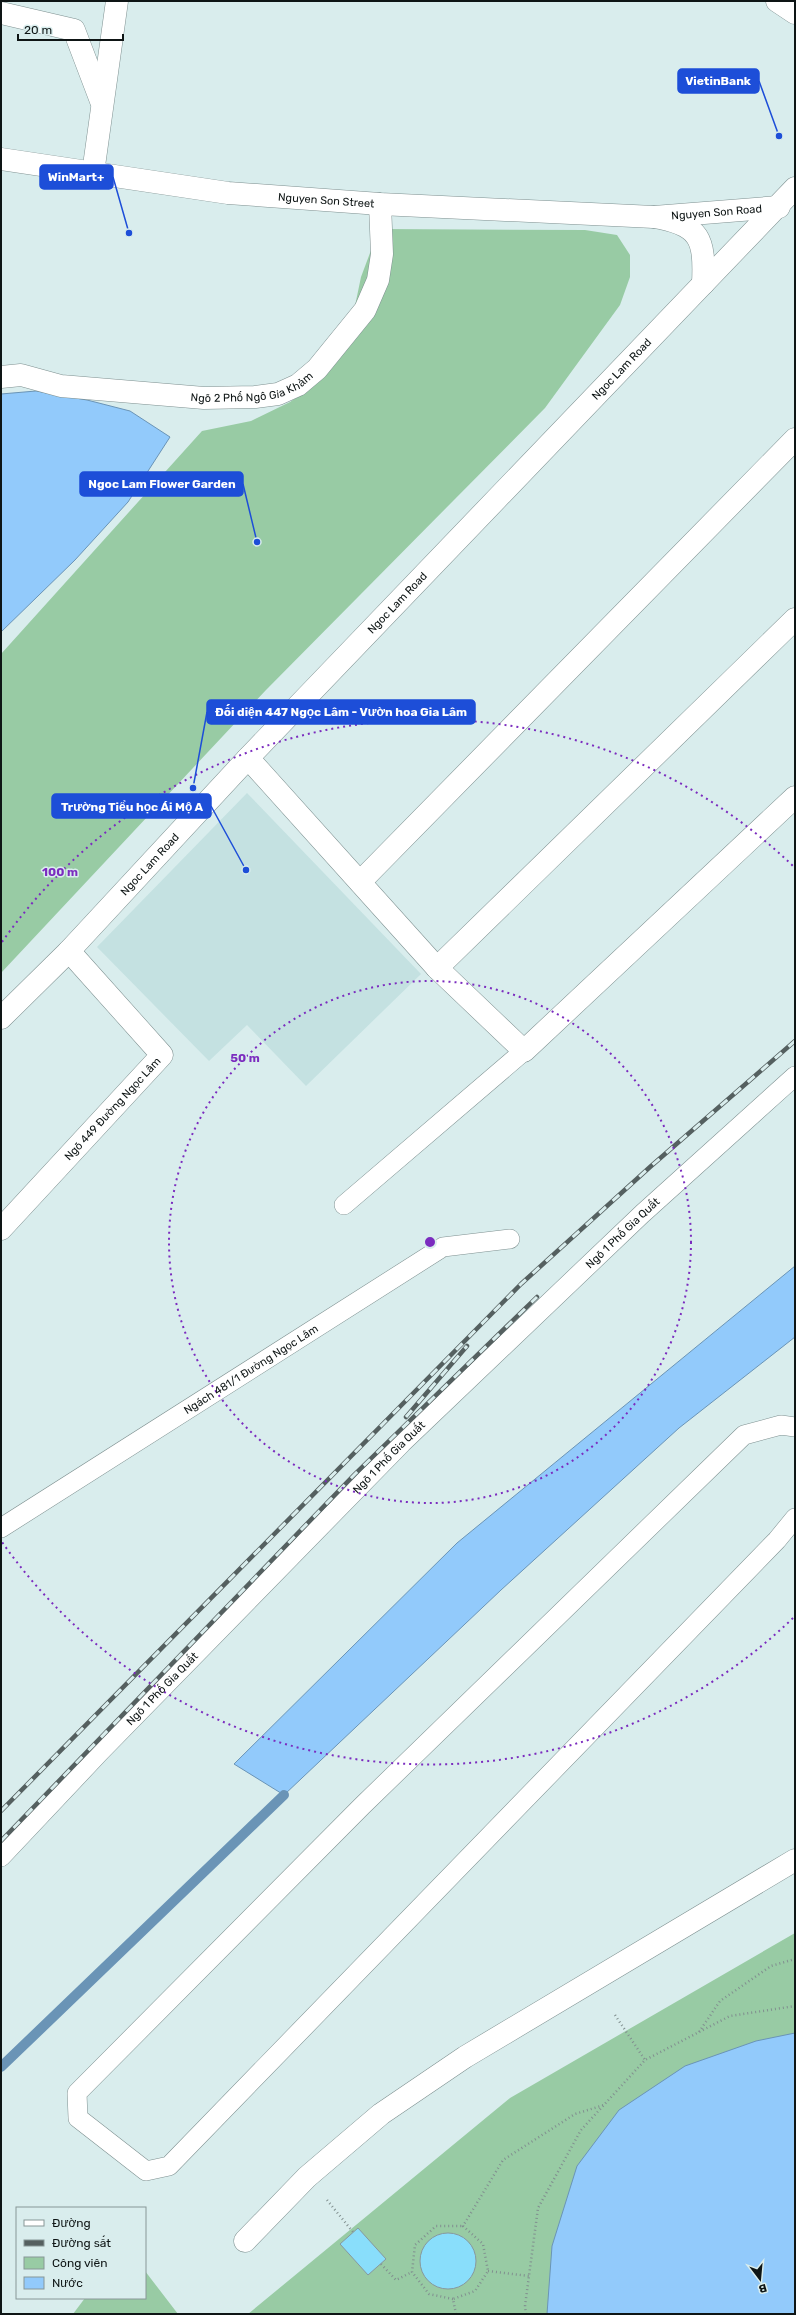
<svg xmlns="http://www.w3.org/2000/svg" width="796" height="2315" font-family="Rubik,sans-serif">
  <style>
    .built { fill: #c4e1e1 }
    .green { fill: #98cba4 }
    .water { fill: #92cafb; stroke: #6a94b6 }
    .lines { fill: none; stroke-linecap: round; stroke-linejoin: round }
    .stream { stroke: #6a94b6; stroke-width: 10 }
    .building { fill: #89defb; stroke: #87989e }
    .service-casing { stroke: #7e9090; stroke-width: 20 }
    .minor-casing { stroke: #7e9090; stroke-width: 23 }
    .tertiary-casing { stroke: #7e9090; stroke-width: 23 }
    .secondary-casing { stroke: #7e9090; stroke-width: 23 }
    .path { stroke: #818f8f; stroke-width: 2.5; stroke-dasharray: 1 3; stroke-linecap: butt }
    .service { stroke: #fff; stroke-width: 19 }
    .minor { stroke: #fff; stroke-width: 22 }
    .tertiary { stroke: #fff; stroke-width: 22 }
    .secondary { stroke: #fff; stroke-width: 22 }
    .rail-casing { stroke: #556060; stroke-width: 4.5 }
    .rail { stroke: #d9eded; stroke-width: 3; stroke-dasharray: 9; stroke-linecap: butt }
    .ring { fill: none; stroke: #7b2cbf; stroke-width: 2; stroke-dasharray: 2 4 }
    .labels { text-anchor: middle; stroke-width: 3; stroke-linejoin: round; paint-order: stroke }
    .street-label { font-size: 11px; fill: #0e1515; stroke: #d9eded }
    .centre { fill: #7b2cbf; stroke: #d9eded; stroke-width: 2 }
    .ring-label { font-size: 12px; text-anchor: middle; font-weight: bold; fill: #7b2cbf; stroke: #d9eded; stroke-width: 3; stroke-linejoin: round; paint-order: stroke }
    .leader { fill: none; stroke: #1d4ed8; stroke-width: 1.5 }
    .callout-dot { fill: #1d4ed8; stroke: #d9eded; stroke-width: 1.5 }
    .callout { fill: #1d4ed8; stroke: #1d4ed8; stroke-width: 1.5 }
    .callout-label { font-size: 12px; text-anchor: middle; font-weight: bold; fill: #fff }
  </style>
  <rect width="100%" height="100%" fill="#d9eded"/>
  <path class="built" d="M247,793L421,974L306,1086L247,1025L209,1061L97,947Z"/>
  <path class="green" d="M379,229L585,230L617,235L630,255V277L620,305L545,408L266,690L1,973V654L202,431L251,421L290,402L318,382L351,325L361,277Z
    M795,1933V2314H248L510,2098Z
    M145,2271L178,2314H73L85,2298H145Z"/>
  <path class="water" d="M36,391L87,400L130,411L170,437L128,502L75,560L1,632V394Z
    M795,1266V1337L679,1428L501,1590L284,1795L234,1764L457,1543Z
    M795,2033V2314H547L552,2246L577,2166L619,2110L685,2066L756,2041Z"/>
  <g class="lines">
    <path class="stream" d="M1,2067L284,1795"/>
  </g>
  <path class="building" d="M358,2228L386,2259L368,2275L340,2244Z
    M420 2261a28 28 0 1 1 56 0a28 28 0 1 1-56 0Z"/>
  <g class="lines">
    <g class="service-casing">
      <g id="service">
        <path d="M344,1205L524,1051"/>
        <path d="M795,1427L781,1425L744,1435L362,1806L77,2093L78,2118L146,2171L169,2166L777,1540L795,1518"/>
        <path id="s1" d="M1,1528L443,1247L510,1239"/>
        <path id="s2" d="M1,1857L99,1753L402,1443L642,1214L795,1076"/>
      </g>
    </g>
    <g class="minor-casing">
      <g id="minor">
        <path d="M777,1L795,13"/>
        <path d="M1,13L74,30L101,101"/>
        <path d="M93,173L117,1"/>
        <path id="s3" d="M1,377L21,375L61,386L204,398L255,397L278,394L298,385L317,369L365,310L378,280L382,254L380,204"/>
        <path d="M248,758L437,968L524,1051L795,797"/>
        <path d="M360,882L795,439"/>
        <path d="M437,968L795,619"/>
        <path id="s4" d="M1,1229L162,1055L69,951"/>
      </g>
    </g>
    <g class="tertiary-casing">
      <g id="tertiary">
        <path id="s5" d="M1,159L228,193L380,204L654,217L779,207"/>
        <path d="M245,2241L307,2177L381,2114L465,2057L795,1860"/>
      </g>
    </g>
    <g class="secondary-casing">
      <g id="secondary">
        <path d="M654,217C701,225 705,239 703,284"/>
        <path id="s6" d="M1,1018L69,951L248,758L795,188"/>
      </g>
    </g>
    <path class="path" d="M615,2015L645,2060
      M699,2032L720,2001L771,1966L795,1959
      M327,2200L353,2232
      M381,2264L396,2280L412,2272
      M488,2271L529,2276
      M453,2299L429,2294L412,2272L415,2245L436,2226H463
      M456,2314L453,2299L475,2291L488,2271L483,2244L463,2226L503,2160L575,2114L604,2105
      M526,2314L525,2306L538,2208L581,2130L645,2060L730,2016L795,2006"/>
    <use href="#service" class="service"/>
    <use href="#minor" class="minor"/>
    <use href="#tertiary" class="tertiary"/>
    <use href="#secondary" class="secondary"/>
    <g class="rail-casing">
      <path id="rail" d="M406,1417L467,1346
        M1,1811L521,1284L650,1167L795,1041
        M1,1841L355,1474L537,1297"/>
    </g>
    <use href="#rail" class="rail"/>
  </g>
  <g class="ring">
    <circle cx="430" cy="1242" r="261"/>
    <path d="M793 1618A523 523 0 0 1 2 1542M2 942A523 523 0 0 1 793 866"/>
  </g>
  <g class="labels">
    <g class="street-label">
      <text dy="4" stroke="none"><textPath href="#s5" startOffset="328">Nguyen Son Street</textPath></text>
      <text dy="4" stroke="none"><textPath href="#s5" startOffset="719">Nguyen Son Road</textPath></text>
      <text dy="4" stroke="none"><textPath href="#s6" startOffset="898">Ngoc Lam Road</textPath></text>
      <text dy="4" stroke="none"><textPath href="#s3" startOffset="255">Ngõ 2 Phố Ngô Gia Khảm</textPath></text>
      <text dy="4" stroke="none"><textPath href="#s6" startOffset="574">Ngoc Lam Road</textPath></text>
      <text dy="4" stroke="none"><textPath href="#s6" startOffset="214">Ngoc Lam Road</textPath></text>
      <text dy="4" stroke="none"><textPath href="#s4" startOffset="164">Ngõ 449 Đường Ngọc Lâm</textPath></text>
      <text dy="4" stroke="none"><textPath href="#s2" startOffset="881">Ngõ 1 Phố Gia Quất</textPath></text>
      <text dy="4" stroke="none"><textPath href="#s1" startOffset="296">Ngách 481/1 Đường Ngọc Lâm</textPath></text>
      <text dy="4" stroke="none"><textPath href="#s2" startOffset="557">Ngõ 1 Phố Gia Quất</textPath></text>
      <text dy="4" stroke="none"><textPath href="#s2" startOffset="233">Ngõ 1 Phố Gia Quất</textPath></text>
    </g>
  </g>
  <circle cx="430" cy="1242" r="6" class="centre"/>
  <g class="ring-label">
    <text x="60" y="876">100 m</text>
    <text x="245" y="1062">50 m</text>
  </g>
  <path class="leader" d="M779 136L759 81M129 233L113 177M257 542L243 484M193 788L207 712M246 870L211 806"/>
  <g class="callout-dot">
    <circle cx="779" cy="136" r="4"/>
    <circle cx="129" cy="233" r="4"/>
    <circle cx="257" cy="542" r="4"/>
    <circle cx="193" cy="788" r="4"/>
    <circle cx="246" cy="870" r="4"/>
  </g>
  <g class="callout">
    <rect x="678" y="69" width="81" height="24" rx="4"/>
    <rect x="40" y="165" width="73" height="24" rx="4"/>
    <rect x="80" y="472" width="163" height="24" rx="4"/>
    <rect x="207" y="700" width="268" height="24" rx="4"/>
    <rect x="52" y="794" width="159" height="24" rx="4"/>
  </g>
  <g class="callout-label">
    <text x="718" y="85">VietinBank</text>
    <text x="76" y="181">WinMart+</text>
    <text x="162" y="488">Ngoc Lam Flower Garden</text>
    <text x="341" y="716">Đối diện 447 Ngọc Lâm - Vườn hoa Gia Lâm</text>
    <text x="132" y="811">Trường Tiểu học Ái Mộ A</text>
  </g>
  <rect width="796" height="2315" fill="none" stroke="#0e1515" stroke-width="4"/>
  <rect x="16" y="2207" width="130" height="92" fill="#d9eded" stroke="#889797"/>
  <rect x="24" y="2220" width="20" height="6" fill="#ffffff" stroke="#889797"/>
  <text x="52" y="2227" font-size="12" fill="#0e1515">Đường</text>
  <rect x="24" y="2240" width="20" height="6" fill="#556060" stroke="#889797"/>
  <text x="52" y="2247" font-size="12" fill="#0e1515">Đường sắt</text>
  <rect x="24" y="2257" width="20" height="12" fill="#98cba4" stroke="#889797"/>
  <text x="52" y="2267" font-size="12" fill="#0e1515">Công viên</text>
  <rect x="24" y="2277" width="20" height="12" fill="#92cafb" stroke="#889797"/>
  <text x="52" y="2287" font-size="12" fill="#0e1515">Nước</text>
  <g transform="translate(760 2279) rotate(164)" stroke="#d9eded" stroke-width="3" paint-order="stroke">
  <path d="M0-3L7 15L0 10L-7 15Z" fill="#0e1515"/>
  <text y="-6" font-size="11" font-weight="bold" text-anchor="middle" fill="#0e1515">B</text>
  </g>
  <path d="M18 34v6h105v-6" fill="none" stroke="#0e1515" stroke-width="2"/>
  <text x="24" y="34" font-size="12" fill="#0e1515" stroke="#d9eded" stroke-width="3" paint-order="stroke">20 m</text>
</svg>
